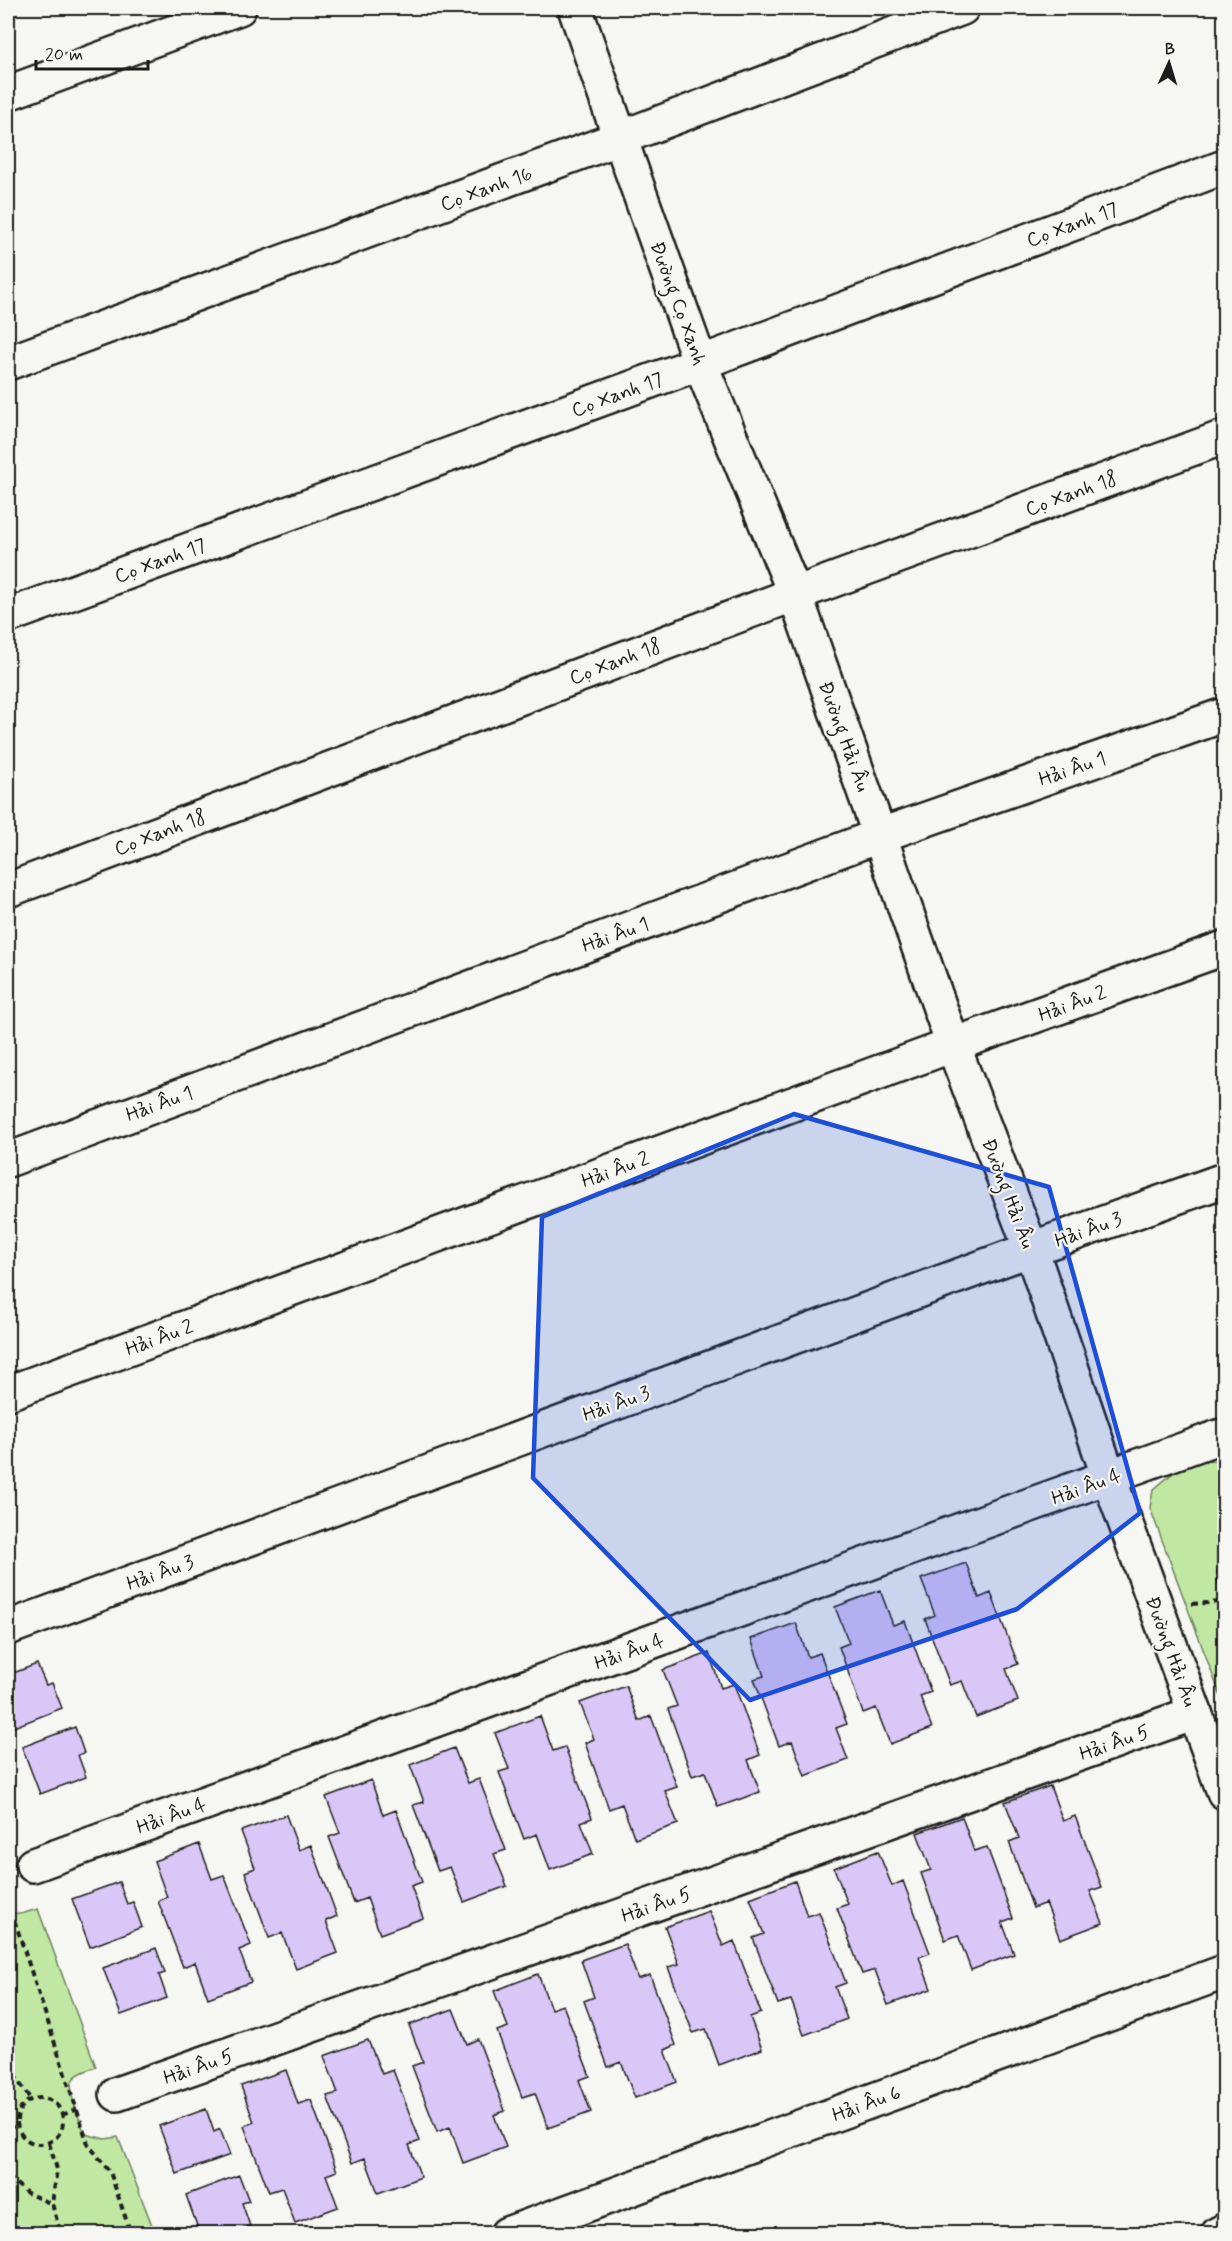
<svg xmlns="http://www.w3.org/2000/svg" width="1232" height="2241" font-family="Mynerve,sans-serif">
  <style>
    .green { fill: #c1e8a3; stroke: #6e8260; stroke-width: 1.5 }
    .building { fill: #d9c7f8; stroke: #1c1c1c; stroke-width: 1.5 }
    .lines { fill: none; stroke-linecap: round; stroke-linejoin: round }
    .street-casing { stroke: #1c1c1c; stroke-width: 38 }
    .secondary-casing { stroke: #1c1c1c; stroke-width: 38 }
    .path { stroke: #1c1c1c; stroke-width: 4; stroke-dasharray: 6 4.5; stroke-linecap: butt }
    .street { stroke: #f6f6f2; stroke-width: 33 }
    .secondary { stroke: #f6f6f2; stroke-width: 33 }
    .marked { fill: #1d4ed8; fill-opacity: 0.2; stroke: #1d4ed8; stroke-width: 4.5; stroke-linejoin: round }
    .labels { text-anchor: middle; stroke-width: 4.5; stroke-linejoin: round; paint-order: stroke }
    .street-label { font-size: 20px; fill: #1c1c1c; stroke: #f6f6f2 }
  </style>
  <rect width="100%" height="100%" fill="#f6f6f2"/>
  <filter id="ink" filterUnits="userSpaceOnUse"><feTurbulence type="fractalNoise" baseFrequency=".0167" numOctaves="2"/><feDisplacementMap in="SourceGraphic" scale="12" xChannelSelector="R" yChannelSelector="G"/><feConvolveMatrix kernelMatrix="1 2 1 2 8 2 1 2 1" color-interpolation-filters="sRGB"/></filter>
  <g filter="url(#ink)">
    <path class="green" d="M1198,1460L1224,1461V1705L1150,1508L1153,1490L1179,1468Z
      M38,1909L96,2067C89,2070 79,2072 74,2078C65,2090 81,2121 85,2134L105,2139L118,2137L155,2233H8V1912L21,1914Z"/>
    <path class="building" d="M966,1563L979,1598L991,1593L1018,1664L1006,1669L1018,1701L976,1717L962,1681L950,1685L925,1619L935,1615L921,1579Z
      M880,1590L893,1625L905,1621L931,1692L920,1696L932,1728L890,1744L876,1708L863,1713L839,1647L849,1643L835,1607Z
      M796,1623L808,1657L820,1653L847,1724L836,1728L848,1760L805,1776L792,1741L779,1746L754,1679L764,1676L751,1639Z
      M709,1653L721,1688L734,1684L760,1755L748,1760L760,1792L718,1807L705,1772L692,1776L668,1709L677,1706L663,1670Z
      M37,1664L46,1685L52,1683L62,1708L9,1729L8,1675Z
      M626,1686L639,1721L651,1716L677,1787L665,1791L678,1824L635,1839L622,1804L609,1809L585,1743L594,1739L580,1703Z
      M540,1716L553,1751L565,1747L592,1818L581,1822L593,1854L550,1870L537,1834L524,1839L499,1772L509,1769L495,1733Z
      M75,1727L84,1753L78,1755L86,1777L40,1794L22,1747Z
      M454,1748L468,1783L479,1779L506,1850L494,1854L507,1886L464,1902L450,1867L438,1871L413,1805L424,1802L410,1765Z
      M371,1780L383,1815L396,1810L422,1882L411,1886L423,1918L380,1934L367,1898L354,1903L329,1837L340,1833L326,1797Z
      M1050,1786L1063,1821L1075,1816L1102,1887L1090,1891L1103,1923L1060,1939L1046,1903L1033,1908L1009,1842L1019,1838L1005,1802Z
      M286,1815L299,1850L311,1845L337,1916L326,1921L338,1953L296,1969L282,1933L269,1938L245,1872L255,1868L241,1831Z
      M962,1817L974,1851L987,1847L1013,1918L1002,1922L1014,1954L971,1970L958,1935L945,1940L921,1873L931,1870L917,1833Z
      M199,1844L212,1879L224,1875L251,1945L239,1950L251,1982L208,1998L195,1962L183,1967L158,1901L167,1897L154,1861Z
      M878,1851L892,1886L903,1881L930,1953L919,1957L931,1989L888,2005L875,1970L862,1974L837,1908L848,1904L834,1868Z
      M795,1881L807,1916L819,1912L846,1983L835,1987L847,2019L804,2035L791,2000L778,2004L753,1938L764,1934L750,1898Z
      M119,1882L127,1904L133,1902L142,1927L90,1947L72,1899Z
      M709,1911L723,1946L734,1941L761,2013L750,2017L762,2049L719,2065L706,2029L693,2033L668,1967L679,1964L665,1927Z
      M625,1944L638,1979L650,1975L676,2045L665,2050L677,2082L635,2098L621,2062L608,2067L584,2001L594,1997L581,1960Z
      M156,1948L165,1973L159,1975L167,1998L121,2015L103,1968Z
      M538,1974L551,2009L563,2005L590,2076L579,2080L591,2112L548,2128L535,2093L522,2097L497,2031L508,2027L494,1991Z
      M453,2009L467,2044L478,2039L505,2111L494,2115L506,2147L463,2163L450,2127L437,2132L412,2066L423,2062L409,2025Z
      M368,2040L382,2074L393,2070L420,2141L409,2145L421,2177L378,2193L365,2158L352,2163L327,2096L338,2093L324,2056Z
      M286,2070L298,2104L311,2100L337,2171L326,2175L338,2207L295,2223L282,2188L269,2192L244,2126L254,2122L241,2086Z
      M206,2109L214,2132L220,2129L230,2155L177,2174L159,2126Z
      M239,2175L249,2201L242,2203L250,2226L230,2234H200L186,2195Z"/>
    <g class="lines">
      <g class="street-casing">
        <path id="street" d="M8,93L239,8
          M8,363L620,138L962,8
          M8,616L700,363L1224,167
          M8,890L795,594L1224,437
          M8,1160L881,835L1224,715
          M8,1393L953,1045L1224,948
          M8,1628L1031,1249L1224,1180
          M33,1865L1224,1435
          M117,2094L1195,1713
          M507,2234L1224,1972
          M1218,2234L1224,2231"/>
      </g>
      <g class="secondary-casing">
        <path id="secondary" d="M575,8L620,138L700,363L795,594L953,1045L1031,1249L1109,1478L1224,1792"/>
      </g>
      <path class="path" d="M1224,1537L1218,1576L1222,1602L1224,1605
        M1192,1604L1222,1602
        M8,1912L16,1925L88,2144L110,2172L131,2234
        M8,2066L31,2100
        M17 2121a23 23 0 1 1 46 0a23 23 0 1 1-46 0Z
        M62,2115L77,2109
        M8,2128L17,2125
        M49,2143L57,2169L52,2204
        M8,2177L27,2193L52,2204L61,2234"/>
      <use href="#street" class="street"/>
      <use href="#secondary" class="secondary"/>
    </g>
  </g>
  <path class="marked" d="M794,1114L1049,1187L1140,1513L1017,1609L750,1700L533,1478L542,1217Z"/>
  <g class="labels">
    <g class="street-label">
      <text transform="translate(486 188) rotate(-20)" y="7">Cọ Xanh 16</text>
      <text transform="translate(1072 224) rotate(-20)" y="7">Cọ Xanh 17</text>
      <text transform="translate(679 303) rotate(70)" y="7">Đường Cọ Xanh</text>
      <text transform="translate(617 394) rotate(-20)" y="7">Cọ Xanh 17</text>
      <text transform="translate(1071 493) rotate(-20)" y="7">Cọ Xanh 18</text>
      <text transform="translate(160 560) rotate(-20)" y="7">Cọ Xanh 17</text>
      <text transform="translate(615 661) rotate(-21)" y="7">Cọ Xanh 18</text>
      <text transform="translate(845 736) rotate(70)" y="7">Đường Hải Âu</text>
      <text transform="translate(1072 768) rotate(-19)" y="7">Hải Âu 1</text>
      <text transform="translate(160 832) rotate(-21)" y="7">Cọ Xanh 18</text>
      <text transform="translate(615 934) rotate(-20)" y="7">Hải Âu 1</text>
      <text transform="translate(1072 1003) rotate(-20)" y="7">Hải Âu 2</text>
      <text transform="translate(159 1103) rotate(-20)" y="7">Hải Âu 1</text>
      <text transform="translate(615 1169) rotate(-20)" y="7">Hải Âu 2</text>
      <text transform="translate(1009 1193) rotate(69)" y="7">Đường Hải Âu</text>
      <text transform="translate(1088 1229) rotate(-20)" y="7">Hải Âu 3</text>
      <text transform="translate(159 1337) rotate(-20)" y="7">Hải Âu 2</text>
      <text transform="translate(616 1403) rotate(-20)" y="7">Hải Âu 3</text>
      <text transform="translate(1086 1486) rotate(-20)" y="7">Hải Âu 4</text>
      <text transform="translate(160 1572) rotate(-20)" y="7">Hải Âu 3</text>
      <text transform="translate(629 1651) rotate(-20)" y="7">Hải Âu 4</text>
      <text transform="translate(1172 1651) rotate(70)" y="7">Đường Hải Âu</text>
      <text transform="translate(1114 1742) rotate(-19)" y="7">Hải Âu 5</text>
      <text transform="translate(171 1815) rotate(-20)" y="7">Hải Âu 4</text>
      <text transform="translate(656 1904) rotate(-19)" y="7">Hải Âu 5</text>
      <text transform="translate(198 2066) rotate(-19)" y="7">Hải Âu 5</text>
      <text transform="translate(866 2103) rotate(-20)" y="7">Hải Âu 6</text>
    </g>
  </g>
  <rect width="1232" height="2241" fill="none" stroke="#f6f6f2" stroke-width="30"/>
  <rect x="15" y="15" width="1202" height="2211" fill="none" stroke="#1c1c1c" stroke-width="2" filter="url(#ink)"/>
  <g transform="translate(1169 63) rotate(4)" stroke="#f6f6f2" stroke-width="4.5" paint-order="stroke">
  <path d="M0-4.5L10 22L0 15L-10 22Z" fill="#1c1c1c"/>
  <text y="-9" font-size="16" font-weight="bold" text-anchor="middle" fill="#1c1c1c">B</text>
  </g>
  <path d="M36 60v9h112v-9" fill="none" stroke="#1c1c1c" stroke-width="3"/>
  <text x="45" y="60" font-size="18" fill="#1c1c1c" stroke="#f6f6f2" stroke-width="4.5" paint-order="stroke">20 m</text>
</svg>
